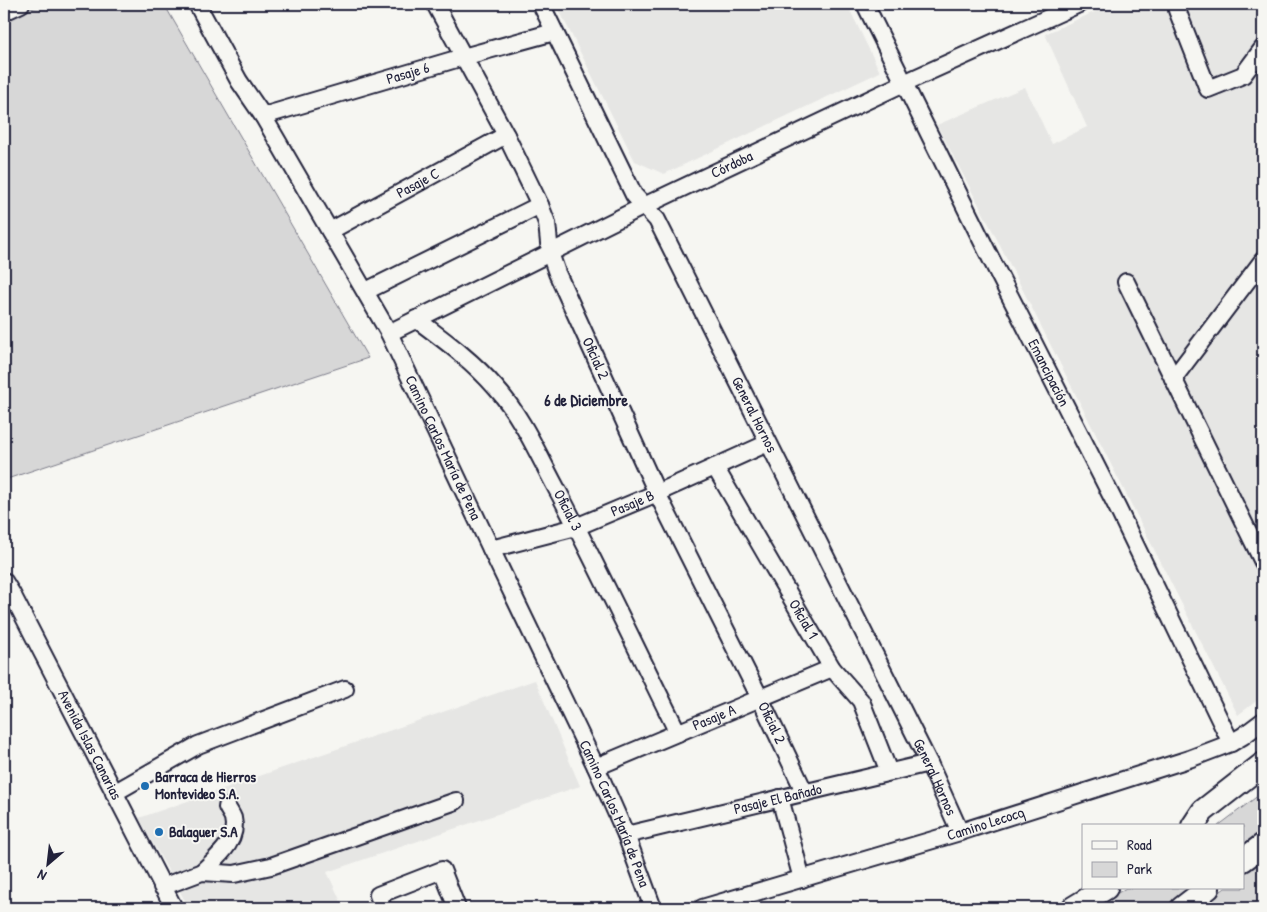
<svg xmlns="http://www.w3.org/2000/svg" width="1267" height="912" font-family="'Patrick Hand',sans-serif">
  <style>
    .built { fill: #e6e6e4 }
    .green { fill: #d7d7d7; stroke: #7c7c89 }
    .lines { fill: none; stroke-linecap: round; stroke-linejoin: round }
    .minor-casing { stroke: #22223b; stroke-width: 20 }
    .highway-casing { stroke: #22223b; stroke-width: 26 }
    .minor { stroke: #f6f6f2; stroke-width: 16 }
    .highway { stroke: #f6f6f2; stroke-width: 22 }
    .poi-dot { fill: #1f6fb2; stroke: #f6f6f2; stroke-width: 2 }
    .labels { text-anchor: middle; stroke-width: 4; stroke-linejoin: round; paint-order: stroke }
    .street-label { font-size: 15px; fill: #22223b; stroke: #f6f6f2 }
    .poi-label { font-size: 15px; font-weight: bold; fill: #22223b; stroke: #f6f6f2; text-anchor: start }
    .neighbourhood-label { font-size: 16px; font-weight: bold; fill: #22223b; stroke: #f6f6f2 }
  </style>
  <rect width="100%" height="100%" fill="#f6f6f2"/>
  <filter id="ink" filterUnits="userSpaceOnUse"><feTurbulence type="fractalNoise" baseFrequency=".02" numOctaves="2"/><feDisplacementMap in="SourceGraphic" scale="10" xChannelSelector="R" yChannelSelector="G"/><feConvolveMatrix kernelMatrix="1 2 1 2 8 2 1 2 1" color-interpolation-filters="sRGB"/></filter>
  <g filter="url(#ink)">
    <path class="built" d="M556,4H847L880,72L664,174L635,161Z
      M1112,4H1263V696L1238,715L1001,247L937,125L1025,87L1052,144L1087,127L1045,34Z
      M535,680L580,786L327,872L344,908H189L139,818Z"/>
    <path class="green" d="M42,4H164L368,358L4,480V21Z
      M1263,792V833L1243,849V826H1218Z
      M1263,858V908H1199L1225,888H1243V874Z
      M1126,888H1193L1168,908H1093Z"/>
    <g class="lines">
      <g class="minor-casing">
        <g id="minor">
          <path id="s1" d="M197,4L239,81L263,116L389,333L491,549L596,767L626,835L653,908"/>
          <path id="s2" d="M435,4L506,135L540,205L547,223L550,253L557,273L657,493L760,698L805,793"/>
          <path id="s3" d="M541,4L634,195L657,220L929,763L960,832"/>
          <path id="s4" d="M865,4L985,247L1117,507L1231,743"/>
          <path d="M1177,10L1208,89L1243,75L1263,48"/>
          <path d="M4,12L21,4"/>
          <path id="s5" d="M263,116L463,57L554,32"/>
          <path id="s6" d="M330,231L506,135"/>
          <path d="M1126,282L1263,562"/>
          <path d="M366,291L540,205"/>
          <path id="s7" d="M416,319C444,340 473,361 496,388C524,419 540,459 560,495C601,574 639,654 678,733"/>
          <path id="s8" d="M389,333L644,206L904,83L1079,4"/>
          <path d="M1173,379L1263,260"/>
          <path id="s9" d="M715,467L832,668L861,701L889,772"/>
          <path id="s10" d="M491,549L576,527L657,493L768,443"/>
          <path id="s11" d="M4,581L12,594L174,908"/>
          <path id="s12" d="M596,767L832,668"/>
          <path d="M114,793L198,745L345,689"/>
          <path d="M780,798L802,879"/>
          <path id="s13" d="M626,835L929,763"/>
          <path d="M202,872C216,858 239,841 233,818C232,815 229,811 227,807"/>
          <path d="M162,887L202,872L234,874L271,866L456,801"/>
          <path d="M383,908L378,895L442,870L457,908"/>
          <path id="s14" d="M702,908L960,832L1189,759L1231,743L1243,736L1263,721"/>
        </g>
      </g>
      <g class="highway-casing">
        <path id="highway" d="M1193,826L1203,811L1263,764
          M1243,860L1263,845
          M1073,908L1106,888
          M1182,908L1208,888"/>
      </g>
      <use href="#minor" class="minor"/>
      <use href="#highway" class="highway"/>
    </g>
  </g>
  <g class="poi-dot">
    <circle cx="145" cy="786" r="5"/>
    <circle cx="159" cy="832" r="5"/>
  </g>
  <g class="labels">
    <g class="street-label">
      <text dy="5" stroke="none"><textPath href="#s5" startOffset="151">Pasaje 6</textPath></text>
      <text dy="5" stroke="none"><textPath href="#s8" startOffset="382">Córdoba</textPath></text>
      <text dy="5" stroke="none"><textPath href="#s6" startOffset="100">Pasaje C</textPath></text>
      <text dy="5" stroke="none"><textPath href="#s2" startOffset="391">Oficial 2</textPath></text>
      <text dy="5" stroke="none"><textPath href="#s4" startOffset="412">Emancipación</textPath></text>
      <text dy="5" stroke="none"><textPath href="#s3" startOffset="464">General Hornos</textPath></text>
      <text dy="5" stroke="none"><textPath href="#s1" startOffset="508">Camino Carlos María de Pena</textPath></text>
      <text dy="5" stroke="none"><textPath href="#s10" startOffset="149">Pasaje B</textPath></text>
      <text dy="5" stroke="none"><textPath href="#s7" startOffset="248">Oficial 3</textPath></text>
      <text dy="5" stroke="none"><textPath href="#s9" startOffset="176">Oficial 1</textPath></text>
      <text dy="5" stroke="none"><textPath href="#s12" startOffset="128">Pasaje A</textPath></text>
      <text dy="5" stroke="none"><textPath href="#s2" startOffset="796">Oficial 2</textPath></text>
      <text dy="5" stroke="none"><textPath href="#s11" startOffset="185">Avenida Islas Canarias</textPath></text>
      <text dy="5" stroke="none"><textPath href="#s3" startOffset="869">General Hornos</textPath></text>
      <text dy="5" stroke="none"><textPath href="#s13" startOffset="156">Pasaje El Bañado</textPath></text>
      <text dy="5" stroke="none"><textPath href="#s1" startOffset="912">Camino Carlos María de Pena</textPath></text>
      <text dy="5" stroke="none"><textPath href="#s14" startOffset="296">Camino Lecocq</textPath></text>
    </g>
    <g class="poi-label">
      <text x="155" y="782">Barraca de Hierros<tspan x="155" dy="17">Montevideo S.A.</tspan></text>
      <text x="169" y="837">Balaguer S.A</text>
    </g>
    <g class="neighbourhood-label">
      <text x="586" y="406">6 de Diciembre</text>
    </g>
  </g>
  <rect width="1267" height="912" fill="none" stroke="#f6f6f2" stroke-width="20"/>
  <rect x="10" y="10" width="1247" height="892" fill="none" stroke="#22223b" stroke-width="2" filter="url(#ink)"/>
  <rect x="1082" y="824" width="162" height="65" fill="#f6f6f2" stroke="#a1a1a9"/>
  <rect x="1092" y="841" width="25" height="8" fill="#f6f6f2" stroke="#a1a1a9"/>
  <text x="1127" y="850" font-size="15" fill="#22223b">Road</text>
  <rect x="1092" y="862" width="25" height="15" fill="#d7d7d7" stroke="#a1a1a9"/>
  <text x="1127" y="874" font-size="15" fill="#22223b">Park</text>
  <g transform="translate(48 864) rotate(208)" stroke="#f6f6f2" stroke-width="4" paint-order="stroke">
  <path d="M0-4L9 19L0 12L-9 19Z" fill="#22223b"/>
  <text y="-8" font-size="14" font-weight="bold" text-anchor="middle" fill="#22223b">N</text>
  </g>
</svg>
